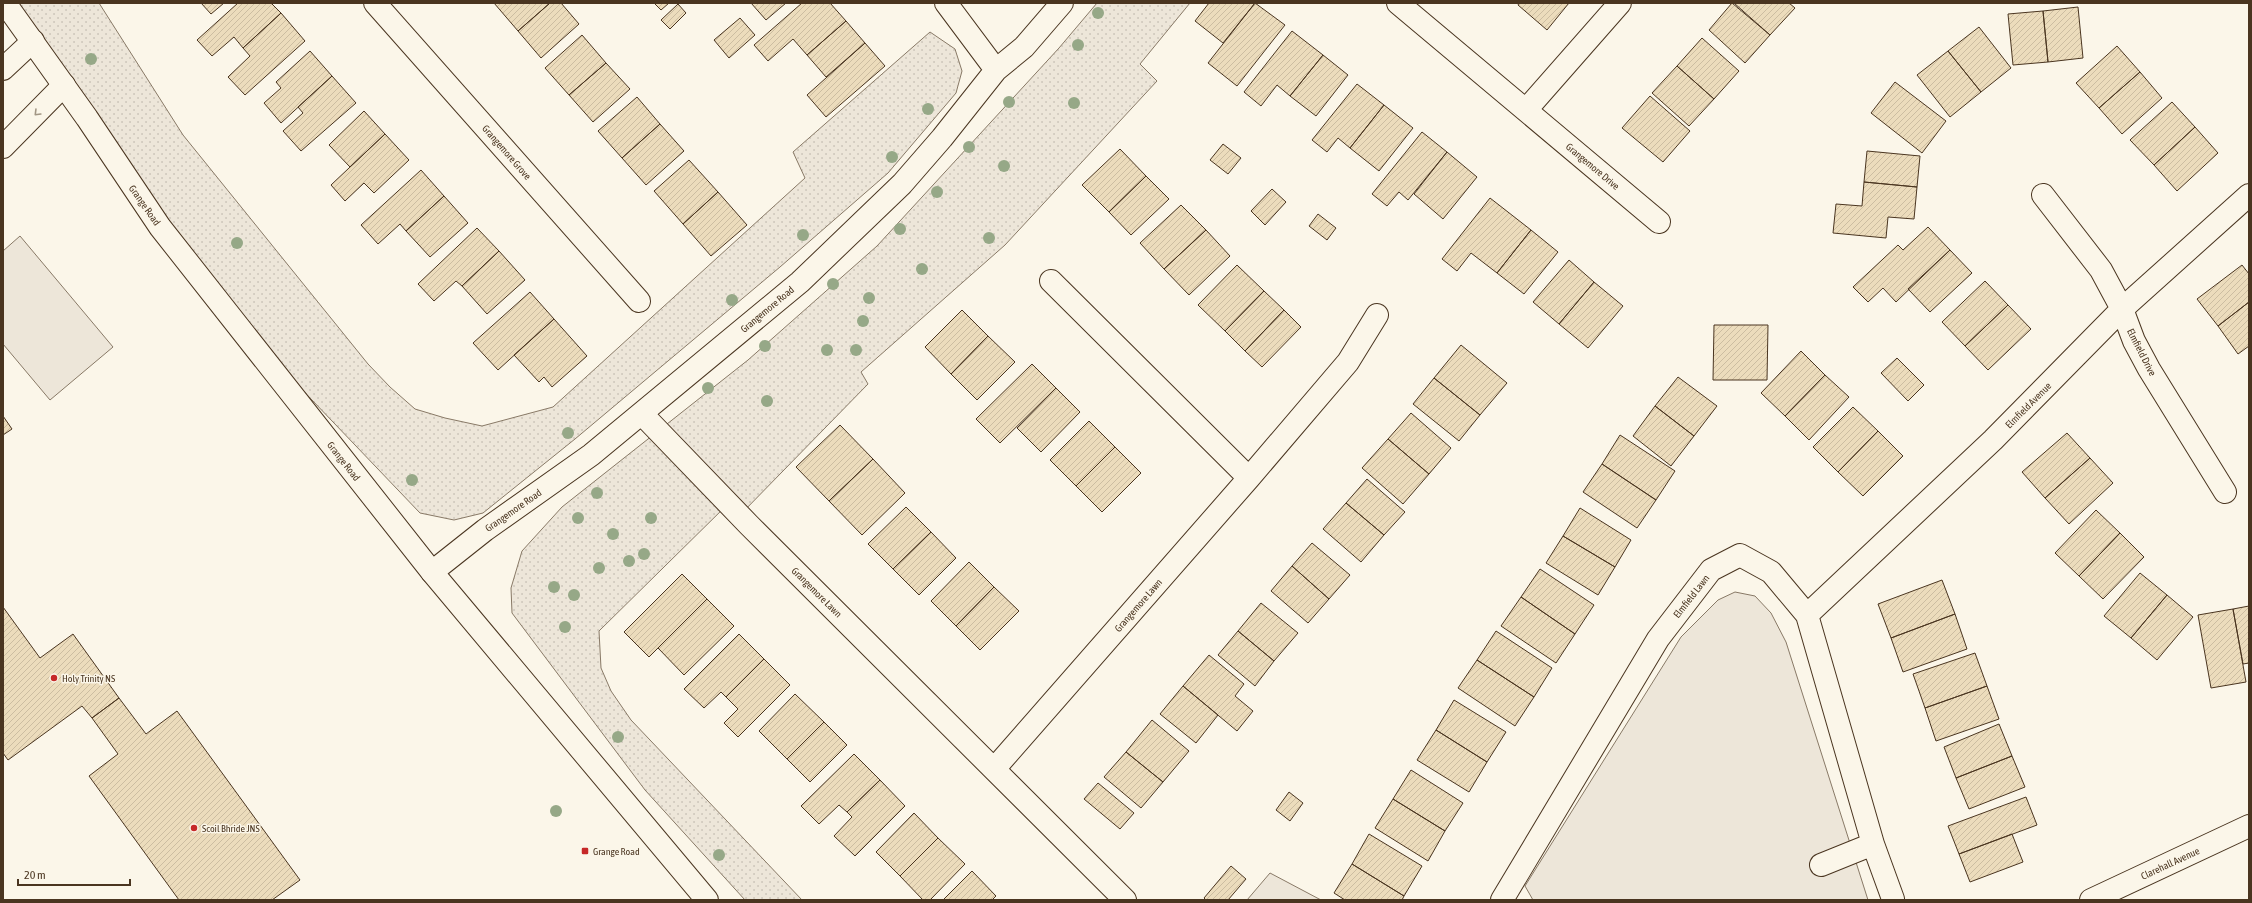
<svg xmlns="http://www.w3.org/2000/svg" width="2252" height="903" font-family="'Asap Condensed',sans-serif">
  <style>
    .grass { fill: url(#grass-dots); stroke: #887966 }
    .park { fill: #ede6d9; stroke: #887966 }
    .building { fill: url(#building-hatch); stroke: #4a3520 }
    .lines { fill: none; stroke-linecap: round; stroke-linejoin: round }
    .minor-casing { stroke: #4a3520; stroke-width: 24 }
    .secondary-casing { stroke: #4a3520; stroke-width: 24 }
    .minor { stroke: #fbf6e9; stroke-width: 22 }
    .secondary { stroke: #fbf6e9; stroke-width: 22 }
    .tree { fill: #96a887 }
    .oneway { stroke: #a29684 }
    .poi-dot { fill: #c62828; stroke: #fbf6e9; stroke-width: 1.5 }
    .labels { text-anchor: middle; stroke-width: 3; stroke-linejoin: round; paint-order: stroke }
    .street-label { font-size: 10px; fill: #4a3520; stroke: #fbf6e9 }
    .poi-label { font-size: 10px; fill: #4a3520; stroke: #fbf6e9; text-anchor: start }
  </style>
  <defs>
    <pattern id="grass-dots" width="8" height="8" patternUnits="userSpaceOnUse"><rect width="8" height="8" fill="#ede6d9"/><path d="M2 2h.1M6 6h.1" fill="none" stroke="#cdc6ba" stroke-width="1.8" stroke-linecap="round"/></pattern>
    <pattern id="building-hatch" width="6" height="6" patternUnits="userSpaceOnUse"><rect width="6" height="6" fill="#ecdcbc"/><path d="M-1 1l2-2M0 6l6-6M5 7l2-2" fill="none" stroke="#ccbda1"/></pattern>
  </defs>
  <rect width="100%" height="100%" fill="#fbf6e9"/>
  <path class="grass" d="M5,3H99L183,135L368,364L390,387L415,409L445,418L482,426L553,407L805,178L793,152L930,32L955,49L962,71L956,93L888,173L780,267L575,439L483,513L454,520L420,513L225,309Z
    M1097,3H1190L1140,64L1157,81L1005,245L861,372L868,384L740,515L728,504L599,631L601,668L611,691L631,720L802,900H745L645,790L512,613L511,588L522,551L562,507L748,360L877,246L1059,48Z"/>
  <path class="park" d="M20,236L113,347L50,400L3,344V251Z
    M1735,592L1755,596L1771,613L1786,642L1868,900H1533L1525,886L1681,637L1718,600Z
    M1270,873L1321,900H1247Z"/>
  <path class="building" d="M201,3H224L211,14Z
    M238,3H271L281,13L243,48L234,37L212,56L197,40Z
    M494,3H550L518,31Z
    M550,3H561L579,24L541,58L518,31Z
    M654,3H669L661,10Z
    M751,3H786L766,20Z
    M802,3H830L846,21L807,55L793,39L768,61L754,45Z
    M1209,3H1255L1223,43L1195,21Z
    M1255,3L1285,25L1237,86L1208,63Z
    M1519,3H1569L1547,30L1518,5Z
    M1732,3L1770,35L1745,63L1709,30Z
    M1734,3H1789L1795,8L1770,35Z
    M678,4L686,13L670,29L661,20Z
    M2078,7L2083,58L2048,62L2043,11Z
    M2043,11L2048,62L2013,65L2008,14Z
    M281,13L305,41L245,95L228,77L250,56L243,48Z
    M740,18L755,35L729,58L714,40Z
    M846,21L865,43L826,77L807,55Z
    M1979,27L2011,68L1981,92L1948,51Z
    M1292,31L1323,55L1290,96L1277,85L1261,106L1244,92Z
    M582,35L606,63L569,95L545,68Z
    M1702,38L1739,71L1714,99L1677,66Z
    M865,43L885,66L826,117L807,95Z
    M2117,46L2140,72L2099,108L2076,83Z
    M310,51L332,76L281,123L264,103L281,88L276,82Z
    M1948,51L1981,92L1950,117L1917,75Z
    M1323,55L1348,75L1316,116L1290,96Z
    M606,63L630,89L593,122L569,95Z
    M1677,66L1714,99L1689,126L1652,93Z
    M2140,72L2162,98L2122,134L2099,108Z
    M332,76L356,103L301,151L283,131L303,113L298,107Z
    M1895,82L1946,121L1922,153L1871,113Z
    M1357,84L1384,105L1350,148L1338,138L1327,152L1312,140Z
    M1650,96L1690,131L1663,162L1622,128Z
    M637,97L660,124L622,158L598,131Z
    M2172,102L2195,127L2154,165L2130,140Z
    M1384,105L1413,128L1379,171L1350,148Z
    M364,111L385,134L350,167L329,145Z
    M660,124L684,151L646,185L622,158Z
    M2195,127L2218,153L2177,191L2154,165Z
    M1422,132L1447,152L1408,200L1399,192L1387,206L1372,194Z
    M385,134L409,160L374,193L364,183L345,201L331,185Z
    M1223,144L1241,158L1228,174L1210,160Z
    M1120,149L1146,176L1109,212L1082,185Z
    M1867,151L1920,156L1917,187L1864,182Z
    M1447,152L1477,177L1443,219L1414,194Z
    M689,160L718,192L683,224L654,191Z
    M421,170L444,196L406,231L400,224L378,244L361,225Z
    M1146,176L1169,199L1131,235L1109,212Z
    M1864,182L1917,187L1914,219L1888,217L1886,238L1833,233L1836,204L1862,206Z
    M1272,189L1286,202L1265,225L1251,211Z
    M718,192L747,225L711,256L683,224Z
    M444,196L468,223L430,257L406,231Z
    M1490,198L1531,230L1497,273L1471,253L1457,271L1442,259Z
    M1181,205L1206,230L1164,269L1140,243Z
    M1318,214L1336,228L1327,240L1309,226Z
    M1928,227L1950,250L1896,302L1883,288L1868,302L1853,287L1898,245L1903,250Z
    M477,228L499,251L462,286L456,281L434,301L418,284Z
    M1206,230L1230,256L1189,295L1164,269Z
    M1531,230L1558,252L1524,294L1497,273Z
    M1950,250L1972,273L1930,312L1908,289Z
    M499,251L525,280L487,314L462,286Z
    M1569,260L1594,282L1559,324L1533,302Z
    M1237,265L1264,291L1225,331L1198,305Z
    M2242,265L2249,274V302L2218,326L2197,299Z
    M1985,281L2008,305L1965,346L1942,322Z
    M1594,282L1623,306L1588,348L1559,324Z
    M1264,291L1284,310L1245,351L1225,331Z
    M530,292L554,319L498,370L473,343Z
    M2249,302V346L2238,354L2218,326Z
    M2008,305L2031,329L1988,370L1965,346Z
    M962,310L988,336L951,374L925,347Z
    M1284,310L1301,327L1262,367L1245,351Z
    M554,319L587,356L552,387L544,377L539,382L514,355Z
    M1714,325H1768L1767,380H1713Z
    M988,336L1015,362L977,400L951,374Z
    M1461,345L1507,383L1480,415L1434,378Z
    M1801,351L1825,375L1785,416L1761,393Z
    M1897,358L1924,385L1908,401L1881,373Z
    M1032,364L1056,388L1000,443L976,419Z
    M1825,375L1849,397L1809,440L1785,416Z
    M1678,377L1717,406L1694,436L1655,406Z
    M1434,378L1480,415L1459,441L1413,404Z
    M1056,388L1080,412L1041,452L1017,428Z
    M1655,406L1694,436L1671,466L1633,436Z
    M1853,407L1878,431L1838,472L1813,447Z
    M1411,413L1451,448L1429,474L1388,439Z
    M3,416L12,429L3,435Z
    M1089,421L1115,447L1076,486L1050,460Z
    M840,425L873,459L829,501L796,467Z
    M1878,431L1903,456L1863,496L1838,472Z
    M2067,433L2090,458L2045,498L2022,472Z
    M1620,435L1675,471L1656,500L1602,464Z
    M1388,439L1429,474L1403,504L1362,468Z
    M1115,447L1141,473L1102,512L1076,486Z
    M2090,458L2113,483L2069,524L2045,498Z
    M873,459L905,493L862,535L829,501Z
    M1602,464L1656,500L1637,528L1583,492Z
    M1367,479L1405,512L1384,535L1346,503Z
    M1346,503L1384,535L1361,562L1323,529Z
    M906,507L931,532L893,569L868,544Z
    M1580,508L1631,540L1615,567L1563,536Z
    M2096,510L2120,533L2079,576L2055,553Z
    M931,532L956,558L919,595L893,569Z
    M2120,533L2144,557L2103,599L2079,576Z
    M1563,536L1615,567L1598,595L1546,563Z
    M1312,543L1350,575L1329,599L1292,566Z
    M969,562L994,587L956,626L931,601Z
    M1292,566L1329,599L1308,623L1271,591Z
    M1540,569L1594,605L1575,634L1521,597Z
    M2140,573L2167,595L2131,638L2104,616Z
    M682,574L707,599L649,657L624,632Z
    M1942,580L1955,614L1891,638L1878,604Z
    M994,587L1019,611L980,650L956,626Z
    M2167,595L2193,617L2157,660L2131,638Z
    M1521,597L1575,634L1556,663L1501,626Z
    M707,599L734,626L684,675L658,648Z
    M1261,603L1298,633L1274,661L1238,631Z
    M2249,606V663L2243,664L2233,609Z
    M3,607L40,658L73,634L119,698L92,718L82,706L8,760L3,753Z
    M2233,609L2246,682L2211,688L2198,615Z
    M1955,614L1967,649L1903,672L1891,638Z
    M1238,631L1274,661L1255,686L1218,655Z
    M1496,631L1552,668L1534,697L1477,660Z
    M739,634L764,659L726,697L721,692L704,708L684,689Z
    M1975,653L1987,686L1925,708L1913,674Z
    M1209,655L1244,684L1235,696L1253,711L1237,731L1183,686Z
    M764,659L790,685L738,737L724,723L738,709L726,697Z
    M1477,660L1534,697L1515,726L1458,688Z
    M1183,686L1218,715L1196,743L1160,714Z
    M1987,686L1999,719L1936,741L1925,708Z
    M795,694L824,722L787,759L759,731Z
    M119,698L146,734L177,711L300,880L272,900H179L89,776L118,754L92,718Z
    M1454,700L1506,732L1487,762L1436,730Z
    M1152,720L1189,751L1163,782L1126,752Z
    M824,722L847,745L810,782L787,759Z
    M1999,724L2012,756L1956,778L1944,747Z
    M1436,730L1487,762L1469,792L1417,760Z
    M1126,752L1163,782L1141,808L1104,777Z
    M854,754L880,780L847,812L839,805L819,824L801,806Z
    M2012,756L2025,787L1969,809L1956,778Z
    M1411,770L1463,803L1445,831L1393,799Z
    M880,780L905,806L855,856L834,836L852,817L847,812Z
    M1098,783L1134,813L1120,829L1084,799Z
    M1289,792L1303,803L1290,821L1276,810Z
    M2026,797L2037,825L1959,854L1948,826Z
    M1393,799L1445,831L1428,861L1375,828Z
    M914,813L938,838L900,876L876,852Z
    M1369,834L1422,866L1404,896L1352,864Z
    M2012,834L2023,862L1970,882L1959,854Z
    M938,838L965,864L930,900H923L900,876Z
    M1352,864L1404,896L1402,900H1345L1334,893Z
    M1231,866L1246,879L1228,900H1206L1204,898Z
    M972,871L996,896L992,900H943Z"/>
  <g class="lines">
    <g class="minor-casing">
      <path id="minor" d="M375,3L639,301
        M946,3L996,70
        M1398,3L1659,222
        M3,69L33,41
        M1526,110L1620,3
        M3,147L64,85
        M2043,195L2101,270L2122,309L2134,341L2149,369L2225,492
        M1051,281L1249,478
        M642,414L749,525L1125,900
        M432,572L485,530L591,455L800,282L902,184L942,138L996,70L1024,47L1062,3
        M1807,615L1993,440L2122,309L2249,195
        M995,768L1249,478L1348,362L1377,315
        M1821,865L1873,844
        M1502,900L1658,639L1711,570L1740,555L1771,572L1807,615L1873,844L1893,899"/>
    </g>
    <g class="secondary-casing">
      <path id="secondary" d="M5,3L87,118L160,227L432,572L707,900
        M2091,900L2249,826"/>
    </g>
    <use href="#minor" class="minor"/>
    <use href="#secondary" class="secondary"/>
  </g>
  <g class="tree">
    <circle cx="1098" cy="13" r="6"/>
    <circle cx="1078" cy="45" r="6"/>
    <circle cx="91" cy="59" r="6"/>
    <circle cx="1009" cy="102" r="6"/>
    <circle cx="1074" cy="103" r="6"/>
    <circle cx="928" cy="109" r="6"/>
    <circle cx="969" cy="147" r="6"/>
    <circle cx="892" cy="157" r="6"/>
    <circle cx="1004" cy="166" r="6"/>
    <circle cx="937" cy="192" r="6"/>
    <circle cx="900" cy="229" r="6"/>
    <circle cx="803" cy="235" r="6"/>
    <circle cx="989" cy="238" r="6"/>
    <circle cx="237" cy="243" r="6"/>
    <circle cx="922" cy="269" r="6"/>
    <circle cx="833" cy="284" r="6"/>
    <circle cx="869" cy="298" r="6"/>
    <circle cx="732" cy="300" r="6"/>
    <circle cx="863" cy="321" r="6"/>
    <circle cx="765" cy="346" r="6"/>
    <circle cx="827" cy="350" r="6"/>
    <circle cx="856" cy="350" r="6"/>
    <circle cx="708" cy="388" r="6"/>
    <circle cx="767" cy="401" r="6"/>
    <circle cx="568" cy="433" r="6"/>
    <circle cx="412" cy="480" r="6"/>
    <circle cx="597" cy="493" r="6"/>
    <circle cx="578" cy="518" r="6"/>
    <circle cx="651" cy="518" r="6"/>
    <circle cx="613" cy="534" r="6"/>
    <circle cx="644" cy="554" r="6"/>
    <circle cx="629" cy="561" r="6"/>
    <circle cx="599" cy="568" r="6"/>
    <circle cx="554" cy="587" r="6"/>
    <circle cx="574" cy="595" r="6"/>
    <circle cx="565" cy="627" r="6"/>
    <circle cx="618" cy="737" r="6"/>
    <circle cx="556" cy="811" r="6"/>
    <circle cx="719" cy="855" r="6"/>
  </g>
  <defs><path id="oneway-chevron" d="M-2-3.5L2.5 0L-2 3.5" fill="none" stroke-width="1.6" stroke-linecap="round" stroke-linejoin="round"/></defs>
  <use class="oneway" href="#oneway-chevron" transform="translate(37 113) rotate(135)"/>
  <g class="poi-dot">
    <circle cx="54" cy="678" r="4"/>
    <circle cx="194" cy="828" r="4"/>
    <rect x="581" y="847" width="8" height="8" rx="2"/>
  </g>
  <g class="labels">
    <g class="street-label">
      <text transform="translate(507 152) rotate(49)" y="4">Grangemore Grove</text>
      <text transform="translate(1593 166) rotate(40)" y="4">Grangemore Drive</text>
      <text transform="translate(145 205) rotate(55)" y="4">Grange Road</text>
      <text transform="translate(767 309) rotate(-40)" y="4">Grangemore Road</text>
      <text transform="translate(2142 352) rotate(63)" y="4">Elmfield Drive</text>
      <text transform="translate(2028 405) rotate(-45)" y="4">Elmfield Avenue</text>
      <text transform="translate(344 461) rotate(52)" y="4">Grange Road</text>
      <text transform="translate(513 510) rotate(-35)" y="4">Grangemore Road</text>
      <text transform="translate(817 592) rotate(45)" y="4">Grangemore Lawn</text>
      <text transform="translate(1691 596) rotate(-52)" y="4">Elmfield Lawn</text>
      <text transform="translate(1138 605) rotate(-49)" y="4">Grangemore Lawn</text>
      <text transform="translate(2170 863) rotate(-25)" y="4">Clarehall Avenue</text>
    </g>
    <g class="poi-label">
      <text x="62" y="682">Holy Trinity NS</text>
      <text x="202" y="832">Scoil Bhride JNS</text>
      <text x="593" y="855">Grange Road</text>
    </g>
  </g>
  <rect width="2252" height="903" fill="none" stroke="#4a3520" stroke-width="8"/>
  <path d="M18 879v6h112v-6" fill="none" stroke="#4a3520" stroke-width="2"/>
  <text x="24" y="879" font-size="12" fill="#4a3520" stroke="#fbf6e9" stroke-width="3" paint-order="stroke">20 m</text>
</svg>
